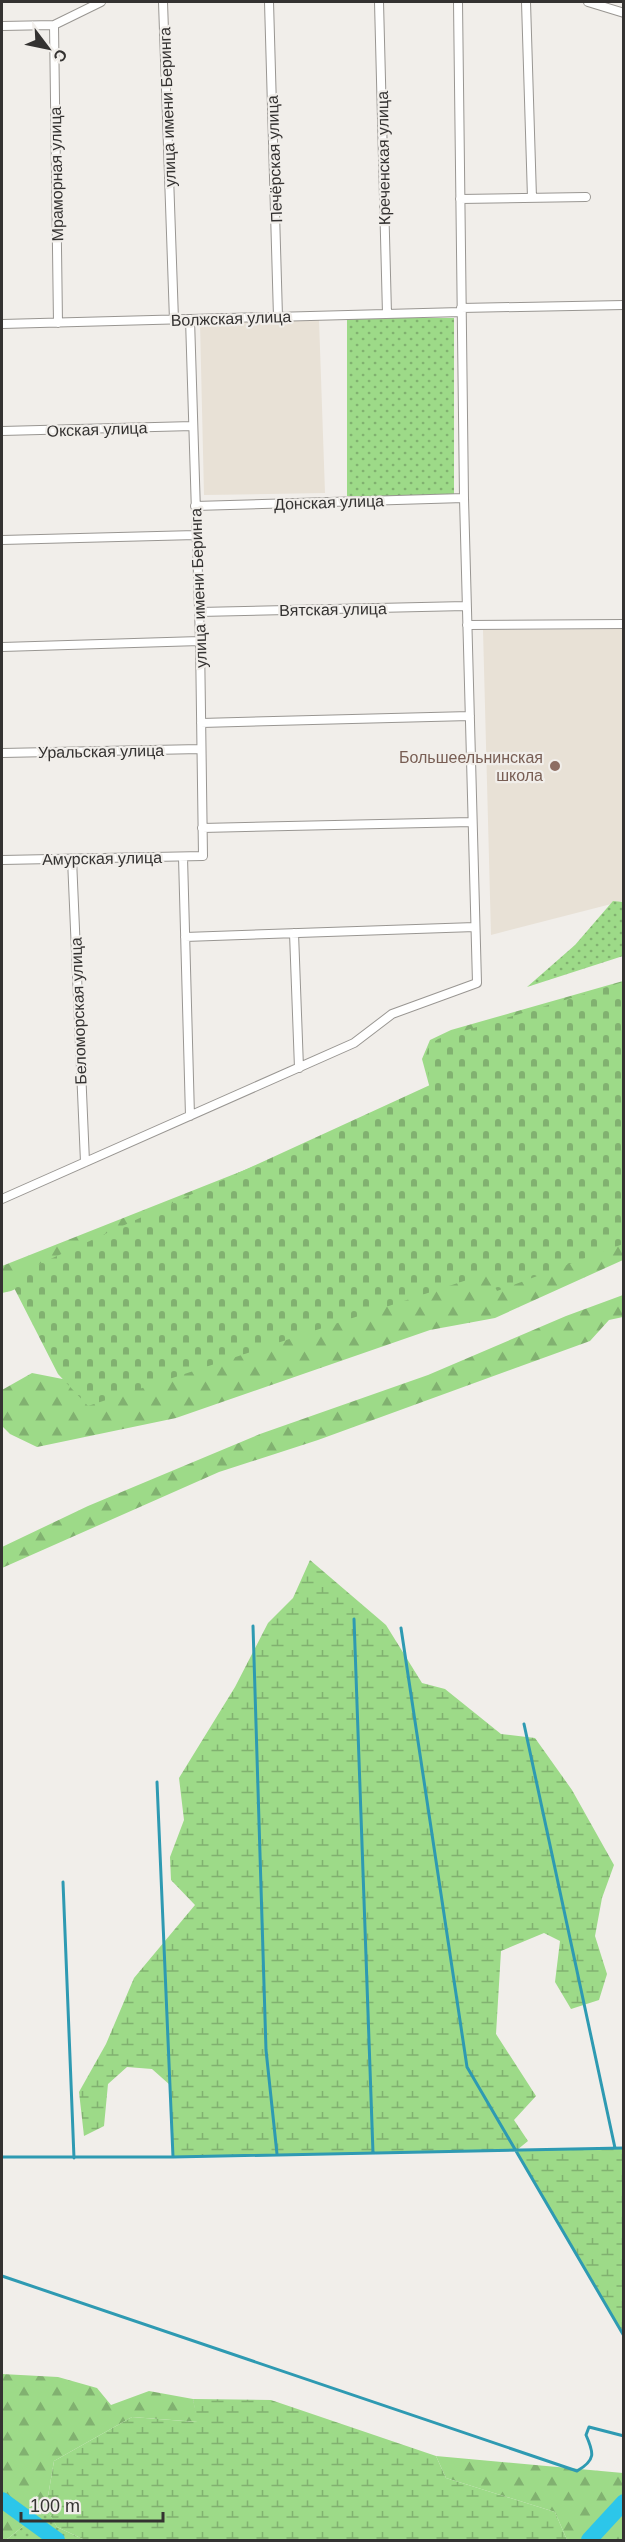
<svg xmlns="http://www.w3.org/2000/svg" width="625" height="2542" font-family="Helvetica,sans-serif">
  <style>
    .built { fill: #e8e1d6 }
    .grass { fill: url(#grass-dots) }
    .forest { fill: url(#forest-firs) }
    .wetland { fill: url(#wetland-marsh) }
    .cemetery { fill: url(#cemetery-stones) }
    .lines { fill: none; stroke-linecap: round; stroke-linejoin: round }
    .stream { stroke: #2e9ab2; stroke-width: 3 }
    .river { stroke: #2cc6ea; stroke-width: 16 }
    .minor-casing { stroke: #999692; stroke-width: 10 }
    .minor { stroke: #fff; stroke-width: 8 }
    .education-dot { fill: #8d6e63; stroke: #f1eeea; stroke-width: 2 }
    .labels { text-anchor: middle; stroke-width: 4.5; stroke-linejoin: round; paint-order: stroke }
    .street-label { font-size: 16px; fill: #343231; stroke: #f1eeea }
    .education-label { font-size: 16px; fill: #785e54; stroke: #f1eeea; text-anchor: end }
  </style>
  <defs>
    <pattern id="grass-dots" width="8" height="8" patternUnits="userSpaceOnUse" patternTransform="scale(1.5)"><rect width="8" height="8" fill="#9dda88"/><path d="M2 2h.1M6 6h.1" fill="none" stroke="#81b170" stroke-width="1.8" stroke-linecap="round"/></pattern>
    <pattern id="forest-firs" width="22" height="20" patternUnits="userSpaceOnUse" patternTransform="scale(1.5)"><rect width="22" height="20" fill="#9dda88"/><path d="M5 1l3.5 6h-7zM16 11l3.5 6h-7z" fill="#81b170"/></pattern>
    <pattern id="wetland-marsh" width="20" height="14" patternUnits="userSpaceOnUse" patternTransform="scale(1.5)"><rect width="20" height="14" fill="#9dda88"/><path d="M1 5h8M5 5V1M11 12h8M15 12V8" fill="none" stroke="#81b170"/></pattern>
    <pattern id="cemetery-stones" width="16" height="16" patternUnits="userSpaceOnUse" patternTransform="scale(1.5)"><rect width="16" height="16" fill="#9dda88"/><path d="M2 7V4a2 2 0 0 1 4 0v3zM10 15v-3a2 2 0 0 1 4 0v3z" fill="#81b170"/></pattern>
  </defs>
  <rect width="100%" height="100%" fill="#f1eeea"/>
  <path class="built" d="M319,320L325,493L204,495L200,323Z
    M623,629V901L491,935L483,630Z"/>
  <path class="grass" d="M347,318H454V496H347Z
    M613,901L623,902V956L527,987L575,945Z
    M46,2508L57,2527L85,2540H6Z"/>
  <path class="forest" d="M623,981V1260L495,1318L430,1330L176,1418L37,1447L10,1434L2,1426V1390L32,1373L83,1383L171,1221L11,1291L2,1293V1266L432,1096L422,1059L430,1040L451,1030Z
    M623,1295V1317L609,1320L590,1341L318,1440L219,1472L2,1568V1547L88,1506L260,1434L428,1375L566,1316Z
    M2,2374L58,2377L97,2388L111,2405L149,2391L193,2399L198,2422L132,2417L54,2461L46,2508L6,2540H2Z
    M436,2456L623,2473V2540H567L555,2512L446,2478Z"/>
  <path class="wetland" d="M310,1560L386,1625L422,1683L445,1689L501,1734L535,1738L572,1790L614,1865L602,1898L595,1936L607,1974L599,2000L571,2009L555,1982L560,1941L544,1933L501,1951L496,2034L536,2096L514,2120L528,2141L517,2150L623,2148V2336L516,2150L173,2157L170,2085L152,2069L127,2067L108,2084L104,2126L84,2136L79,2092L106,2044L134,1978L195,1905L171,1880L170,1857L184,1820L179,1778L235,1687L268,1623L293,1598Z
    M193,2399L271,2400L436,2456L446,2478L555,2512L567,2540H85L57,2527L46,2508L54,2461L132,2417L197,2422Z"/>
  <path class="cemetery" d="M623,982V1244L497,1291L488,1273L88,1406L58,1374L9,1278L430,1085L426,1055L429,1045L438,1039Z"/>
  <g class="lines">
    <path class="stream" d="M354,1619L373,2153
      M253,1626L266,2050L277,2154
      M401,1628L467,2067L624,2336
      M524,1724L615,2148
      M157,1782L173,2157
      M63,1882L74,2158
      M2,2157H173L624,2148
      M2,2276L577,2471C596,2460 594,2453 586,2435L589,2427L624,2436"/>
    <path class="river" d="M2,2500L57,2540
      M589,2540L624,2502"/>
    <g class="minor-casing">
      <path id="minor" d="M163,2L174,320
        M269,2L278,317
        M379,2L387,314
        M526,2L532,198
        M588,2L624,13
        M54,25L58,323
        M2,26L54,25L101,2
        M460,199L586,197
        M461,308L624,305
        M2,324L461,312
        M2,431L193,426
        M195,506L464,498
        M2,540L196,535
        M199,612L466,606
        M467,625L624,624
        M2,647L200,641
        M201,723L470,716
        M2,753L201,749
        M202,828L472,822
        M183,857L190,1116
        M72,859L85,1162
        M2,860L203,856L200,641L190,319
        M294,933L299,1068
        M185,937L475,927
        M2,1199L354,1043L392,1014L477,983L464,498L458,2"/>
    </g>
    <use href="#minor" class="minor"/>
  </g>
  <circle class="education-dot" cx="555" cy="766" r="6"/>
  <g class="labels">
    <g class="street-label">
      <text transform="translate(167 107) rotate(-92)" y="6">улица имени Беринга</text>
      <text transform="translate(383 158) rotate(-91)" y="6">Креченская улица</text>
      <text transform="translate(274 159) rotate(-92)" y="6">Печёрская улица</text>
      <text transform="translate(56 174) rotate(-91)" y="6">Мраморная улица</text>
      <text transform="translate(231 318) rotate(-2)" y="6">Волжская улица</text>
      <text transform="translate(97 429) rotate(-2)" y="6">Окская улица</text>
      <text transform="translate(329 502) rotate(-2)" y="6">Донская улица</text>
      <text transform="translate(198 588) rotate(-92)" y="6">улица имени Беринга</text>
      <text transform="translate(333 609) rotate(-1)" y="6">Вятская улица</text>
      <text transform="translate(101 751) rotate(-1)" y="6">Уральская улица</text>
      <text transform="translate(102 858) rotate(-1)" y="6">Амурская улица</text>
      <text transform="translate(78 1011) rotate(-92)" y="6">Беломорская улица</text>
    </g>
    <g class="education-label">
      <text x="543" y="763">Большеельнинская<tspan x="543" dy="18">школа</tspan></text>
    </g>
  </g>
  <rect width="625" height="2542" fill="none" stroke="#343231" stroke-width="6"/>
  <g transform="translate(48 48) rotate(122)" stroke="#f1eeea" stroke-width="4.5" paint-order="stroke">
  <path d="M0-4.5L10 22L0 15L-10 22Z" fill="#343231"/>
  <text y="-9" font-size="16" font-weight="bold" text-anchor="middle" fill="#343231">С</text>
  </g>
  <path d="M21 2512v9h142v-9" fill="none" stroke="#343231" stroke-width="3"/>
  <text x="30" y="2512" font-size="18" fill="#343231" stroke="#f1eeea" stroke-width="4.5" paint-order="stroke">100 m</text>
</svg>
